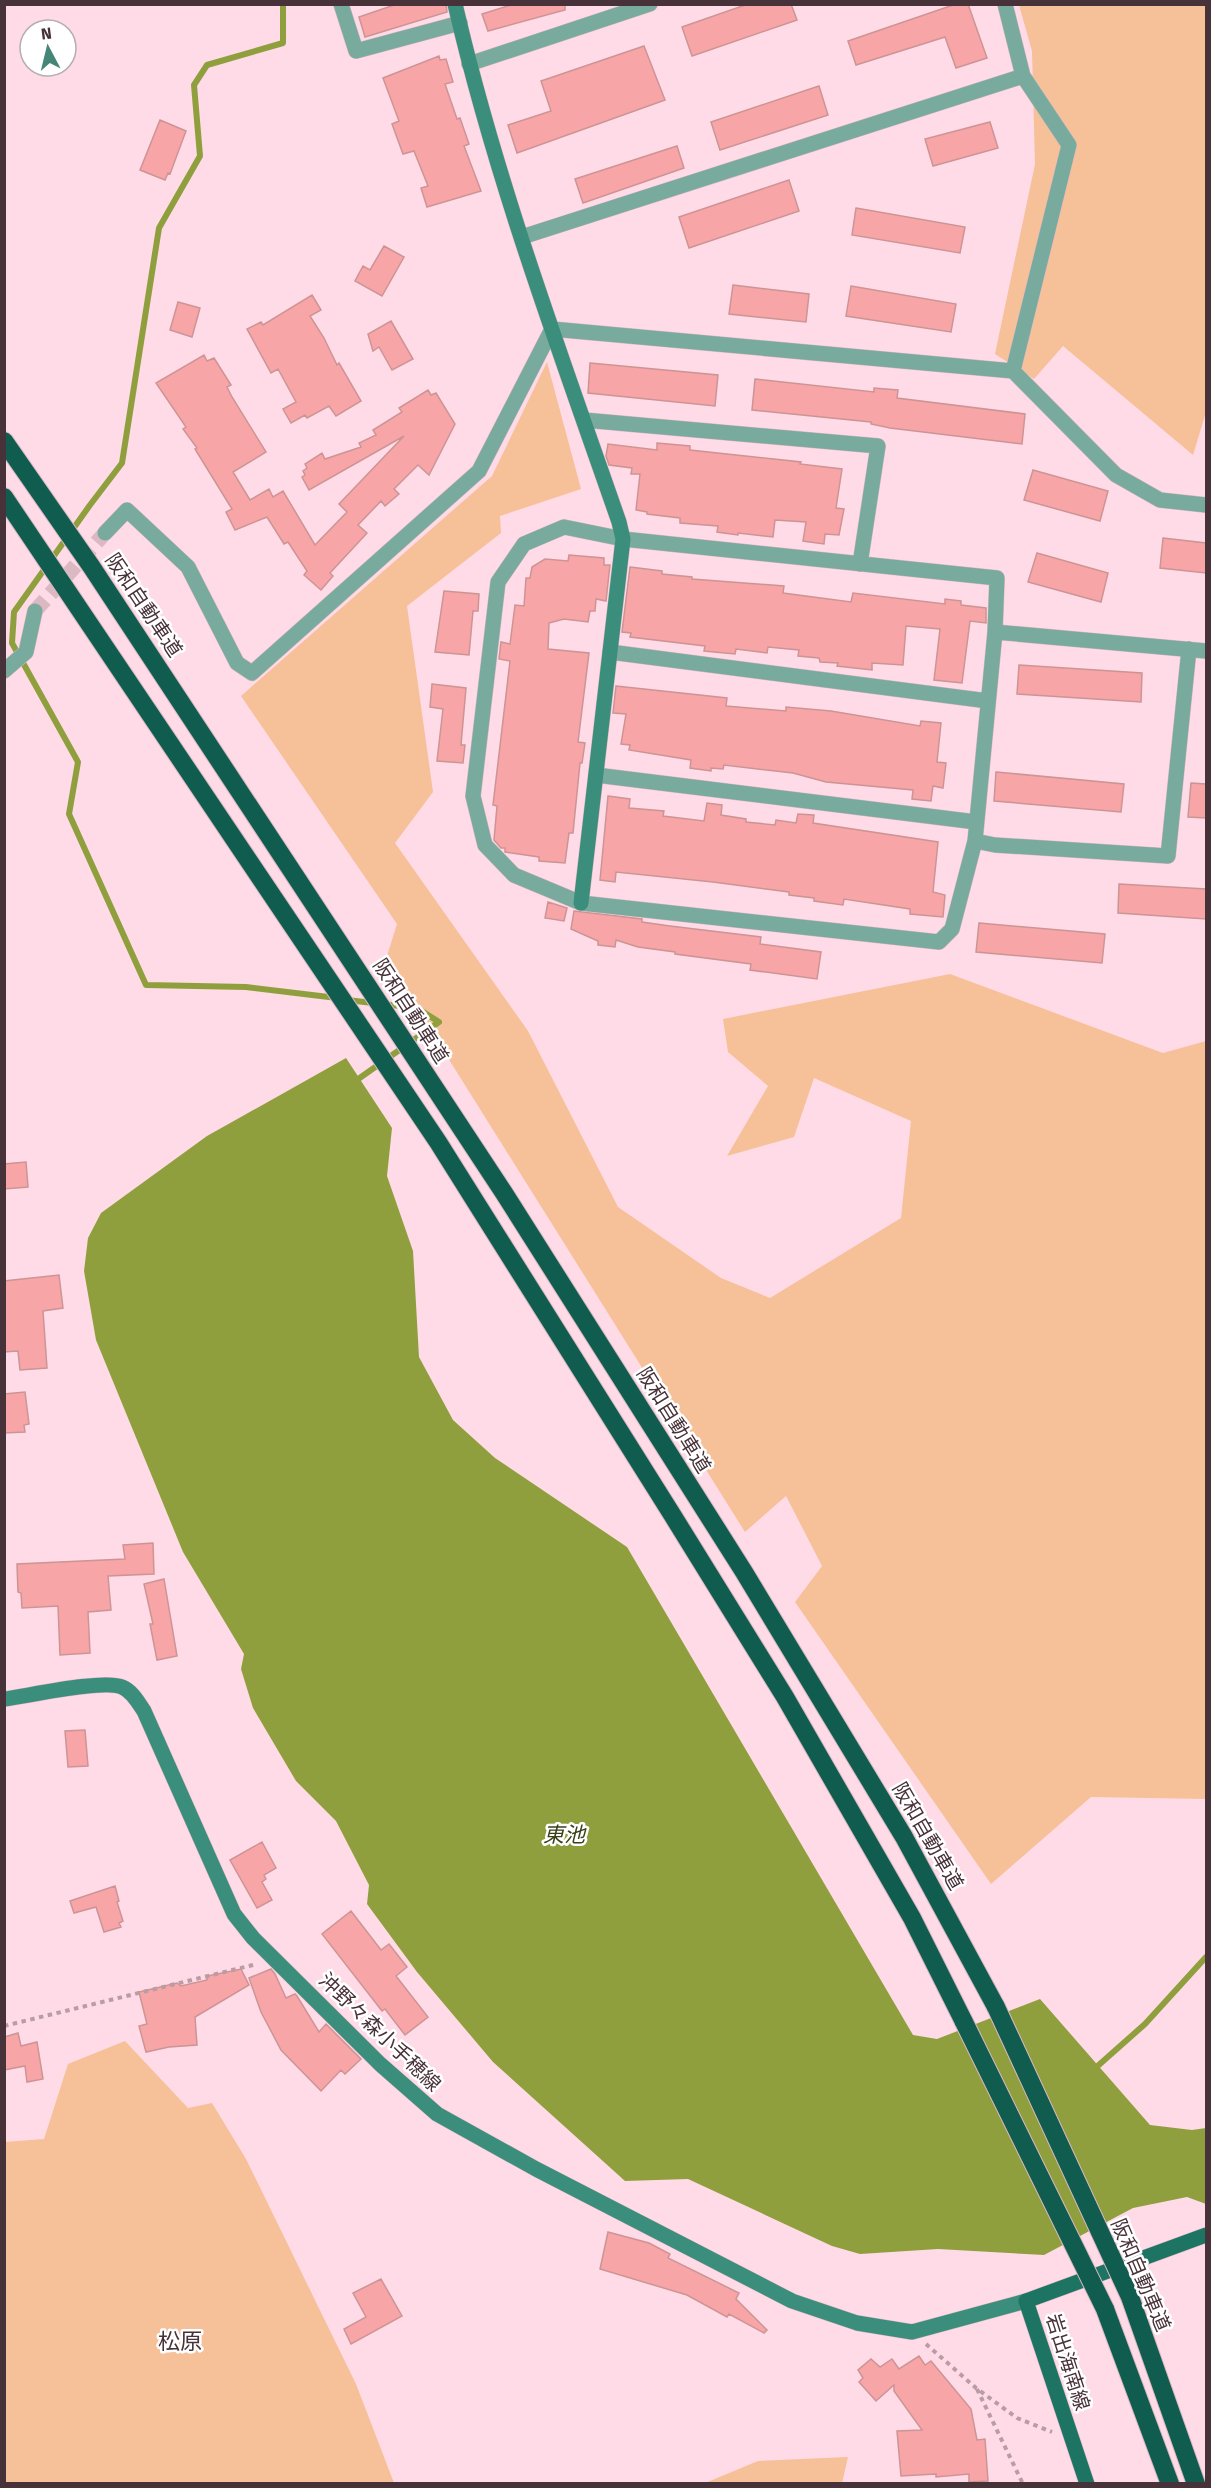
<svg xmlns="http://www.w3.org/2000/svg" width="1211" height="2488" font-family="'Fira Sans','Noto Sans JP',sans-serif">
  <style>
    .green { fill: #f6c098 }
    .water { fill: #909f3d }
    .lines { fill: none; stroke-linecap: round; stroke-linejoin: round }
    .stream { stroke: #909f3d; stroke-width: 6 }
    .building { fill: #f8a5a8; stroke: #cd9495; stroke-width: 1.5 }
    .street-tunnel { stroke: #dab9c3; stroke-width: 15; stroke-dasharray: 15 8; stroke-linecap: butt }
    .street-casing { stroke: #dab9c3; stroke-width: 16 }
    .secondary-casing { stroke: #dab9c3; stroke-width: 16 }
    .primary-casing { stroke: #dab9c3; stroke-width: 16 }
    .highway-casing { stroke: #dab9c3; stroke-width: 20 }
    .path { stroke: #ba9ca5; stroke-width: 4; stroke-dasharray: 4.5 4.5; stroke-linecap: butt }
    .street { stroke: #79aa9e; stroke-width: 15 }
    .secondary { stroke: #3b8d7c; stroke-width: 15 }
    .primary { stroke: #1d7463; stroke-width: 15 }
    .highway { stroke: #105d4f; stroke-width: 18 }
    .highway-bridge-casing { stroke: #dab9c3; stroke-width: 20; stroke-linecap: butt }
    .highway-bridge { stroke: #105d4f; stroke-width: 18 }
    .labels { text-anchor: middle; stroke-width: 5; stroke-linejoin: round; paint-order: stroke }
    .street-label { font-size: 20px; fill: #483239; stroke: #fff }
    .water-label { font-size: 21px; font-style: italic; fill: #3a4018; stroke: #fff }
    .quarter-label { font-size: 22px; fill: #483239; stroke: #fff }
  </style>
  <rect width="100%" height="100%" fill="#fedbe6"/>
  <path class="green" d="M1019,5H1206V412L1193,455L1063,346L1034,379L995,354L1035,164L1032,51Z
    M547,362L581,489L500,516L501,533L407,606L433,792L395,843L528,1031L618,1207L721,1278L770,1298L901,1218L911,1121L814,1078L794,1137L727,1156L768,1086L728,1052L723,1019L950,974L1163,1053L1206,1041V1799L1091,1797L991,1884L795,1602L822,1566L786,1496L745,1532L386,959L397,924L241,696L492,476Z
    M125,2041L188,2108L212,2103L246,2159L356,2384L394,2483H5V2142L44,2139L68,2064Z
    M848,2457L842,2483H705L758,2461Z"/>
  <path class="water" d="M346,1058L392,1128L387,1176L413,1251L419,1357L453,1420L495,1458L627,1547L913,2035L937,2039L1040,1999L1150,2125L1192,2130L1206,2128V2204L1187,2197L1133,2208L1044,2255L938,2249L860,2254L832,2246L688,2179L625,2181L493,2062L417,1972L367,1904L369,1885L336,1821L296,1781L253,1708L241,1669L244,1654L183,1552L96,1340L84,1271L88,1238L101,1213L207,1136Z"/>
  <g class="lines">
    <path class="stream" d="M283,4V43L207,65L194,85L200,156L159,228L122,463L90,505L14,612L12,643L78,762L69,814L146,985L246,987L337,998
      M347,1000L373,1003
      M354,1082L439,1022L417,1008L383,1004
      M1092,2071L1145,2024L1206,1957"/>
  </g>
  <path class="building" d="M397,4H446L447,12L365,37L359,17Z
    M514,4H565V10L488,31L482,14Z
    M748,4H791L797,20L692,56L682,27Z
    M956,4H968L987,58L956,68L945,37L856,65L848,41Z
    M644,46L665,100L517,153L508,125L551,111L541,81Z
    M439,56L440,60L446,59L453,82L445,84L457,119L460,118L469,144L464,146L481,191L427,207L421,188L428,186L414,151L403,154L392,124L399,121L383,78Z
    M819,86L828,115L720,150L711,122Z
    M160,120L186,131L170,174L168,173L165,180L140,170Z
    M990,122L998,148L933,166L925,139Z
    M677,146L684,168L583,203L575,179Z
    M789,180L799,211L689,248L679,217Z
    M856,208L965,227L960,253L852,235Z
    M384,246L404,257L382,296L355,281L363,266L370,270Z
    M733,285L809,294L806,322L729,314Z
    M851,286L956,304L951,332L846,316Z
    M312,295L321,310L310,316L324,338L337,365L339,363L361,401L336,416L329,406L307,418L305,415L291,423L283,409L296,402L278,369L271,373L247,329L261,322L263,325Z
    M178,302L200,308L192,337L170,330Z
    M391,321L413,359L392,370L379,347L373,351L368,334Z
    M204,355L207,361L214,358L231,385L227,387L232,397L266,452L233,472L250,500L269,489L273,497L283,491L315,545L347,512L339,504L404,436L309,490L302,477L305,475L303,471L307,468L305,464L322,453L325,459L361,447L359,443L376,435L373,430L402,412L399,408L428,390L431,395L436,393L455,424L429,475L418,465L394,489L399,494L385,506L381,501L358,525L367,533L330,573L333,576L321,590L304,575L307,571L288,542L284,544L267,517L235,530L226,512L232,509L195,449L197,448L183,429L186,427L156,383Z
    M590,363L718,375L715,406L588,393Z
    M755,379L874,392V388L898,390L897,398L1025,414L1022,444L890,428L871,424V422L752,410Z
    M657,443L690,446V450L801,462L800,464L842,469L836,508L844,509L839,535L825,534L824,544L803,541L806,522L775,520L773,537L738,533V535L717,532L718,526L680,523V518L647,514V512L636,510L640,474H631L632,468L609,465L606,456L608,444L657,450Z
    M1033,470L1108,491L1100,521L1024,500Z
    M1163,538L1206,543V573L1160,568Z
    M1037,553L1108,573L1101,602L1028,582Z
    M569,555L604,558V565H610L606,601L596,599L595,611H590L588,622L564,619L549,623L548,649L589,653L578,742L585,743L582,763H580L573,833H569L565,863L539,861V857L505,852V848H501L494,840L497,806L493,805L510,661L499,659L501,642L510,644L515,605L524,606L526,578H530L532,567L545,559L568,561Z
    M630,567L662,571V574L692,577V579L784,586L783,593L851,602L853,593L945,604V599L961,601V605L986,608V623L970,621L962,683L934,680L940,629L906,626L903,665L872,663V670L837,666L838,663L820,662L819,658L798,656L799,650L768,647L767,653L736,649L735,654L704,651L705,646L630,637L631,633L622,632Z
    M444,591L479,594L478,611H473L469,655L435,652Z
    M1019,665L1142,673L1141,702L1017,694Z
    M432,684L466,688L461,745H465L463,763L437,761L443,709L430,707Z
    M616,686L727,698L726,706L786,711V707L831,711L920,726L921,721L941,723L937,762L946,763L943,788L933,786L931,801L912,799L913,790L826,782L793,773L724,765L723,769L711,768V771L690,768L691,760L629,750L630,745L621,744L626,714L613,713Z
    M996,772L1124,784L1121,812L994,801Z
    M1191,783L1206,784V818L1188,817Z
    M608,796L630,799L629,808L664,811L663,816L704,821L707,803L722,805L721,815L746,819V822L775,825L776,820L796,823L798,814L814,815L813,823L938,842L933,892L945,895L943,917L910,914V909L844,899L843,905L814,901V898L789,895V892L713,882L616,872L615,882L600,880Z
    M1119,884L1206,889V919L1118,913Z
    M548,902L567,908L564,921L545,918Z
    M574,911L642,919V922L670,926L761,937L760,944L821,952L817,979L750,970L751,964L675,954V952L638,947L616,940L615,947L598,945V941L571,929Z
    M979,923L1105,934L1102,963L976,952Z
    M26,1162L28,1187L4,1189V1164Z
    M59,1275L63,1308L43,1311L47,1368L20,1370L18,1351L4,1352V1281Z
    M25,1392L29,1424L24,1425L25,1432L4,1433V1394Z
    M153,1543L154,1574L108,1576L111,1610L88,1612L90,1653L60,1655L58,1606L22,1608L21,1593L18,1592L17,1564L125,1559L123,1545Z
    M164,1579L177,1656L157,1660L150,1624H153L144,1584Z
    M85,1730L88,1766L68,1767L65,1731Z
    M262,1842L276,1868L264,1875L266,1879L262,1882L272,1900L257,1908L230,1860Z
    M115,1886L119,1901L117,1902L123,1921L119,1923L121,1927L104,1932L96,1907L74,1913L70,1901Z
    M351,1911L381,1950L389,1944L407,1967L396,1976L428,2017L405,2035L385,2009L382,2011L322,1934Z
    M241,1969L249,1985L195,2017L197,2045L169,2047L146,2052L139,2026L147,2024L139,1992L177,1983L181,1986L207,1980V1976Z
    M271,1969L275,1974L286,1998L295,1994L297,1996L319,2032L326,2024L361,2059L345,2074L341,2070L321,2091L281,2050L261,2012L249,1978Z
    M18,2033L21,2046L37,2042L43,2079L27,2082L25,2066L4,2070V2037Z
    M608,2232L649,2243L670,2254L668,2258L739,2293L736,2299L767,2330L764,2333L729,2314L727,2317L687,2295L600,2269Z
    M381,2279L402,2316L351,2344L344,2329L366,2317L353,2293Z
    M919,2356L925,2365L931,2361L971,2409L977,2440L985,2439L988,2481L969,2482V2474L936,2477V2474L901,2476L897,2431L922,2430L894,2391V2385L876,2401L859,2382L863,2378L858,2370L871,2359L880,2367L892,2359L899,2369Z"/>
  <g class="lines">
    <path class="street-tunnel" d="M35,611L105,533"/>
    <g class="street-casing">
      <path id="street" d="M341,4L356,51L460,23
        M1005,4L1023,76L1069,145L1013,371
        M469,64L650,4
        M522,237L1023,76
        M584,420L878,446L860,564
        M105,533L127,510L188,567L237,663L252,673L479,471L552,329L1013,371L1116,475L1160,500L1206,505
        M995,632L1206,651
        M610,652L988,701
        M4,671L26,652L35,611
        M596,775L976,822
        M975,841L995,632L997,578L623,539L564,527L524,544L498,582L473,796L485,845L514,875L581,903L939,942L952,929L975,841L995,845L1168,856L1189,649"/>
    </g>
    <g class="secondary-casing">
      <path id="secondary" d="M455,4C496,181 560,352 619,522L623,539L581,903
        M4,1699C28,1696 103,1679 122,1687C132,1691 138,1702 144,1711L234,1914L253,1938L380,2064L437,2114L536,2169L792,2301L857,2323L912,2332L1026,2301"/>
    </g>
    <g class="primary-casing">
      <path id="primary" d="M1087,2484L1026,2301L1206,2235"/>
    </g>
    <g class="highway-casing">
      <path id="highway" d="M4,441L91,566L504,1193L744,1572L904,1837L996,2007
        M4,497L438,1142L673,1516L785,1697L912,1918L964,2022
        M1130,2297L1196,2484
        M1105,2309L1170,2484"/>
    </g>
    <path class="path" d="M4,2026L257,1964
      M926,2344L976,2388L1017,2418L1052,2432
      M977,2389L1023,2484"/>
    <use href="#street" class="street"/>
    <use href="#secondary" class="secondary"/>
    <use href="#primary" class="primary"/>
    <use href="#highway" class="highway"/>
    <g class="highway-bridge-casing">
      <path id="highway-bridge" d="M996,2007L1130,2297
        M964,2022L1105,2309"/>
    </g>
    <use href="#highway-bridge" class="highway-bridge"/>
  </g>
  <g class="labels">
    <g class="street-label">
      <text transform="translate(144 605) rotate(56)" y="7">阪和自動車道</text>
      <text transform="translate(411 1011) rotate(57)" y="7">阪和自動車道</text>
      <text transform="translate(674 1420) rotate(58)" y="7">阪和自動車道</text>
      <text transform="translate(928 1836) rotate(60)" y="7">阪和自動車道</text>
      <text transform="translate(380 2032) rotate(44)" y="7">沖野々森小手穂線</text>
      <text transform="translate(1141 2275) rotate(67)" y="7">阪和自動車道</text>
      <text transform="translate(1068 2362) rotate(72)" y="7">岩出海南線</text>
    </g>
    <g class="water-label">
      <text x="564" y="1842">東池</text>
    </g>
    <g class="quarter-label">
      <text x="180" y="2349">松原</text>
    </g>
  </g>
  <rect width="1211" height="2488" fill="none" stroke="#483239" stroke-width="12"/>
  <g transform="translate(48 48) rotate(353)"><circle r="28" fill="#ffffff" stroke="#b6adb0" stroke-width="1.5"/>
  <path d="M0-4.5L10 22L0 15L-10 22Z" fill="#448677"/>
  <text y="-9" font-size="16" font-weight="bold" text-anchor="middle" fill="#483239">N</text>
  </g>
</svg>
